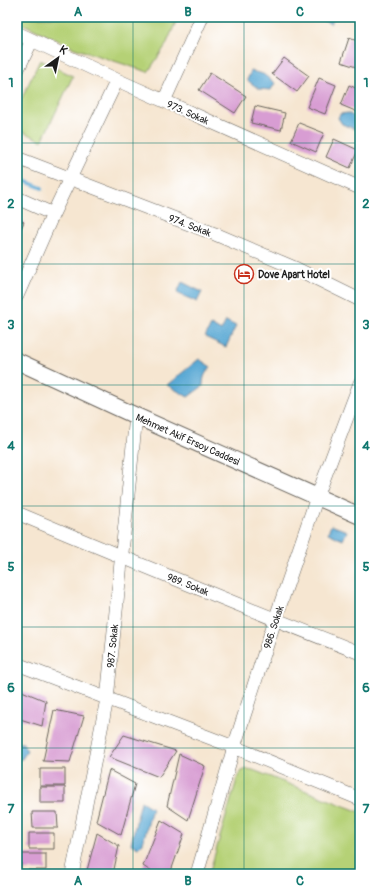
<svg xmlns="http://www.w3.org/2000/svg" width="377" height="891" font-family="Pangolin,sans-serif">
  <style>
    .green { fill: #b5d176; stroke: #687649 }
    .water { fill: #5aa9d4; stroke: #3b6278 }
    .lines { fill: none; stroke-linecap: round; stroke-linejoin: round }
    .stream { stroke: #5aa9d4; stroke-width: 4 }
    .building { fill: #d89dd3 }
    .minor-casing { stroke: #68635b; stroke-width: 14 }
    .tertiary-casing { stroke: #68635b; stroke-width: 18 }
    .minor { stroke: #fff; stroke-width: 13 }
    .tertiary { stroke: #fff; stroke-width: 16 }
    .grid { fill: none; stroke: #0f766e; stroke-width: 1; stroke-opacity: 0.55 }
    .labels { text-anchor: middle; stroke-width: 4; stroke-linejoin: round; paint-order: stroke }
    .street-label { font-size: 10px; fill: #1c1c1c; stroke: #fff }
    .poi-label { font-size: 10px; font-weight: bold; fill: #1c1c1c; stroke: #fff; text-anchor: start }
    .neatline { fill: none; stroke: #0f766e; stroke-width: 1.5 }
    .grid-label { font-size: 13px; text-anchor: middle; font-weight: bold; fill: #0f766e }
  </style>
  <rect width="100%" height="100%" fill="#fff"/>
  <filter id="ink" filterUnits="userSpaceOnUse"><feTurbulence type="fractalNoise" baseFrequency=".025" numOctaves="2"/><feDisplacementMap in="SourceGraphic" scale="8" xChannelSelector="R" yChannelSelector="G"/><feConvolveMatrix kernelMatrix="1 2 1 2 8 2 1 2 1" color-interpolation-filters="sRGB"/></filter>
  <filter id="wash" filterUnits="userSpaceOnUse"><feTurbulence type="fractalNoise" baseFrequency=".012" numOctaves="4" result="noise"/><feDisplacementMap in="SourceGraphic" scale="16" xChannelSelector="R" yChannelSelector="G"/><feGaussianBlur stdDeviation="0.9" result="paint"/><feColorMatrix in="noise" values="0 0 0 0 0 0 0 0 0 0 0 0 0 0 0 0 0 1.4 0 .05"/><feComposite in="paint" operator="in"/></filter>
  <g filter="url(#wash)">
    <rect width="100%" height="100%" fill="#f6e6d1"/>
    <path class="green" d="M17,17H178L166,45L148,72L74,48L17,21Z
      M40,60L73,76L42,141L17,129V108Z
      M247,769L253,770L360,812V872L359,874H209L238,776L242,771Z"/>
    <path class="water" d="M315,17H334L331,24Z
      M251,71L263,74L275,83L271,90L259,89L247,80Z
      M348,113L360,120V127L357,130L342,124L338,118L340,114Z
      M182,282L202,292L197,302L177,293Z
      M226,321L236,326L226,347L205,337L211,325L221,331Z
      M199,359L211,367C205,373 203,377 203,386L188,397L167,385Z
      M331,525L347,531L343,540L328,533Z
      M17,743H23L27,751L22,759L17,760Z
      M141,801L152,808L143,843L138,848L131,844Z"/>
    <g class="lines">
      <path class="stream" d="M17,178L42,188"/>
    </g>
    <g id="blocks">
      <path class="building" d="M349,38L360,42V64L359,68L341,62Z
        M284,58L309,76L297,92L272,74Z
        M210,73L246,96L235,113L199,90Z
        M319,78L336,85L325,114L307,107Z
        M349,85L360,90V113L341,105Z
        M255,106L285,113L281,130L251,123Z
        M299,123L324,133L316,152L291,141Z
        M334,139L358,150L350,168L326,157Z
        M17,219L24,222L19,233H17Z
        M17,689L46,701L42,726L17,718Z
        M54,710L84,716L70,762L43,761Z
        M124,735L176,751L159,777L109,757Z
        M179,754L205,766L188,820L167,806Z
        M40,769H65V786H40Z
        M109,770L135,784L121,835L96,821Z
        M40,787H65V803H40Z
        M32,812H57L58,828H33Z
        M161,820L184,834L170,874H155L143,866Z
        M29,833H54V849H29Z
        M97,833L119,846L113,874H86Z
        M21,854H46V870H21Z"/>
    </g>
  </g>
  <g filter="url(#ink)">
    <use href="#blocks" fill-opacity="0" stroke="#68635b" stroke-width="1"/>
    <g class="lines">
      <g class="minor-casing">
        <path id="minor" d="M17,33L117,80L360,188
          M17,71L32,40
          M164,101L202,17
          M17,158L215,234L297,269L360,300
          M17,198L53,214
          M17,296L53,214L117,80
          M17,513C131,561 245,608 360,653
          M17,664L234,747L360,799
          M72,874L107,699L136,416
          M197,874L234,747L275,620L317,497L360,383"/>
      </g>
      <g class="tertiary-casing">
        <path id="tertiary" d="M17,361L136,416L360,516"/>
      </g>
      <use href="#minor" class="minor"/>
      <use href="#tertiary" class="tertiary"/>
    </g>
  </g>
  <path class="grid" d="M133,17V874M244,17V874M17,143H360M17,264H360M17,385H360M17,506H360M17,627H360M17,748H360"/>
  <defs>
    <g id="hotel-ring" transform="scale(1)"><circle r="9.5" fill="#fff" stroke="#c8321e" stroke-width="1.5"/><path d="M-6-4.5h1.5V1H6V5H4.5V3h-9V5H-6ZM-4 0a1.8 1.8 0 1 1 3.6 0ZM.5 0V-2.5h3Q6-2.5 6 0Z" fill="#c8321e"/></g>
  </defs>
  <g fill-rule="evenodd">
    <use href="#hotel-ring" x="244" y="274"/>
  </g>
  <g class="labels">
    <g class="street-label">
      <text transform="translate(188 112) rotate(24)" y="4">973. Sokak</text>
      <text transform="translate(190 225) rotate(21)" y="4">974. Sokak</text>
      <text transform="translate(188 439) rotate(24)" y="4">Mehmet Akif Ersoy Caddesi</text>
      <text transform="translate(188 584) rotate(22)" y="4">989. Sokak</text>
      <text transform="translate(273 627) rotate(-72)" y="4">986. Sokak</text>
      <text transform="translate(112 646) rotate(-84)" y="4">987. Sokak</text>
    </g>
    <g class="poi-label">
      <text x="258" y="278">Dove Apart Hotel</text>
    </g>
  </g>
  <rect width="377" height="891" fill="none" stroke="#fff" stroke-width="44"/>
  <g transform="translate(58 58) rotate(33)" stroke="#ffffff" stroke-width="3" paint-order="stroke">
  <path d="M0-3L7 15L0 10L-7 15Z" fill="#1c1c1c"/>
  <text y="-6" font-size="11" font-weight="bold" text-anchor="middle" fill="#1c1c1c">K</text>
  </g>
  <rect x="22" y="22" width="333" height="847" class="neatline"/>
  <g class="grid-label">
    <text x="78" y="16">A</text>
    <text x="188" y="16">B</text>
    <text x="300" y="16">C</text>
    <text x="11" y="87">1</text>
    <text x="366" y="87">1</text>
    <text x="11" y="208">2</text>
    <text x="366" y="208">2</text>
    <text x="11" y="329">3</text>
    <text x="366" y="329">3</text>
    <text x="11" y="450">4</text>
    <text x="366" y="450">4</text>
    <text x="11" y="571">5</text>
    <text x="366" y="571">5</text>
    <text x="11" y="692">6</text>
    <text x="366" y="692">6</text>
    <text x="11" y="813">7</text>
    <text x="366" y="813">7</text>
    <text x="78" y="885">A</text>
    <text x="188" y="885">B</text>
    <text x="300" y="885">C</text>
  </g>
</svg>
